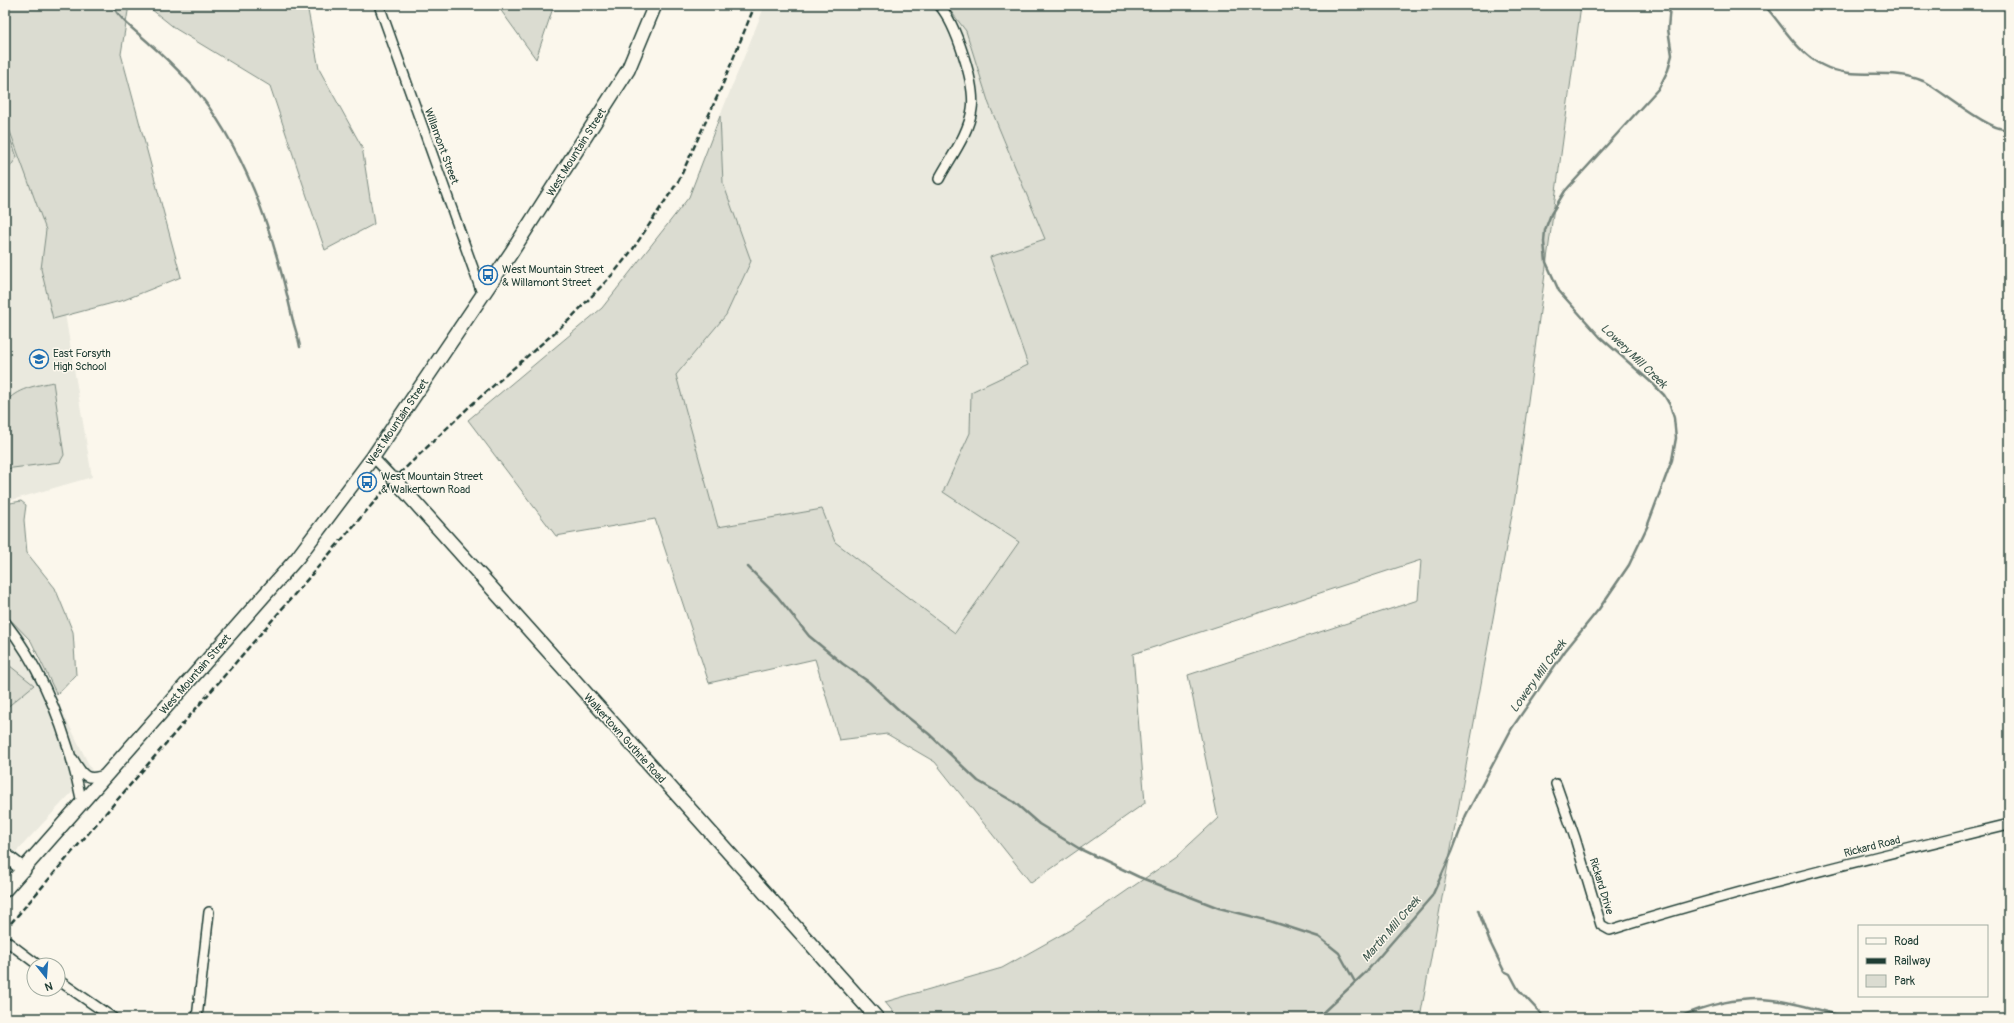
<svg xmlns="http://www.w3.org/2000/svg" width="2014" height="1023" font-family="Pangolin,sans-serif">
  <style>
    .built { fill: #eae9de }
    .green { fill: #dbdcd1; stroke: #7d8c82 }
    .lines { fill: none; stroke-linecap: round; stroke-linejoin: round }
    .stream { stroke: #74847b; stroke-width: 2.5 }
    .street-casing { stroke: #1f3d34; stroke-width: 12 }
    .secondary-casing { stroke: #1f3d34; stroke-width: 16 }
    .street { stroke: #fbf7ec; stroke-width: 9 }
    .secondary { stroke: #fbf7ec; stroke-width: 13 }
    .rail { stroke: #1f3d34; stroke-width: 2.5; stroke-dasharray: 6 3; stroke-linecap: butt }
    .labels { text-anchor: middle; stroke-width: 3; stroke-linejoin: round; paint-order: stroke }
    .street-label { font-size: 11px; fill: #1f3d34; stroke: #fbf7ec }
    .poi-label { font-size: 11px; fill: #1f3d34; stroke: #fbf7ec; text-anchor: start }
    .water-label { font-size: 12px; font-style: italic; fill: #425b52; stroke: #fbf7ec }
  </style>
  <rect width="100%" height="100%" fill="#fbf7ec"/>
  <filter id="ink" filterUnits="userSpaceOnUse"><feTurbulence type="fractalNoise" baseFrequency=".025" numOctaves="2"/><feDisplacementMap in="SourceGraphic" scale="8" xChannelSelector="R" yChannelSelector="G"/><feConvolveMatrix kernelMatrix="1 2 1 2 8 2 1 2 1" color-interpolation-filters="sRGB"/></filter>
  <g filter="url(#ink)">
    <path class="built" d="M765,5H946L966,31L989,104L1045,239L990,258L1028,365L971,392L970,433L943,492L1020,541L955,633L835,542L822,509L718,527L676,375L726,315L751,261L723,183L720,116Z
      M5,91L53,241L92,477L5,502Z
      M5,607L24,634L92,771L16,852L5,844Z"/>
    <path class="green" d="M5,5H129L121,54L181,277L124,300L53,319L41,269L46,230L5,118Z
      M146,5H307L319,69L362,147L374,224L325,250L270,86L176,29Z
      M497,5H554L536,59Z
      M946,5H1581L1515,498L1420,1018H898L885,1002L1002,968L1070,930L1177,856L1218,818L1188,675L1418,600L1421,560L1133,654L1145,803L1031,883L935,762L887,734L839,740L815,659L709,683L655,519L556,536L468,420L602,308L689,197L720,116L723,183L751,261L726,315L676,375L718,527L822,509L835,542L955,633L1019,542L943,492L970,433L971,392L1028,365L990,257L1045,239L989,104L966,31Z
      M5,125L17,157L5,174Z
      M53,382L64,455L60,462L5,469V403C17,388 35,386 53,382Z
      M21,501L26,505L24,520L27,553L55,588L73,632L76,675L57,695L31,641L5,614V504Z
      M5,662L34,685L5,709Z"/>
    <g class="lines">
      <path class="stream" d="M112,5C121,21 137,32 150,44C164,56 178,70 191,84C245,147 273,232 291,312C293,324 298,335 300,347
        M1764,5C1783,25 1796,52 1822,65C1854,82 1890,66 1923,81C1941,90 1992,134 2009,129
        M748,567L777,596L809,636L843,664L869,682L900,711L929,734L978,781L1014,802L1039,824L1080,849L1139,877L1219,908L1270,921L1319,937L1339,953L1355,982
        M1478,910L1489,940L1504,971L1510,974L1518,989L1545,1018
        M1317,1018L1366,972L1432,896L1452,852L1466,815L1512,728L1565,651L1599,609L1629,565L1647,527L1672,460L1676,438L1674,418L1670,405L1664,395L1653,384L1600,337L1559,291L1546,262L1544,242L1545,230L1551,214L1565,191L1659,88L1668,70L1672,55L1668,29L1670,5
        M1677,1018C1705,1005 1741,996 1772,1000C1800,1003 1825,1013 1852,1018"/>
      <g class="street-casing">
        <path id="street" d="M379,5L483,296
          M939,179C950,158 969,134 972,109C976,85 956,24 939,5
          M373,457L394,479
          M5,622C46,674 69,739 82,803
          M73,759C83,776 86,782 107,774
          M1556,784L1575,838L1601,925L1610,930C1741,889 1875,857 2009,824
          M5,940L38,965
          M58,980L113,1018
          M197,1018L209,912"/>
      </g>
      <g class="secondary-casing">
        <path id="secondary" d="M394,479L877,1018
          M5,855L24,870
          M5,890L298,557L373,457L511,253L628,70L655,5"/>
      </g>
      <use href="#street" class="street"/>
      <use href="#secondary" class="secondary"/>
      <path class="rail" d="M5,930L394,479L470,406L569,320L613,274L633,249L679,180L722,86L755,5"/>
    </g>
  </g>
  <defs>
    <g id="bus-ring" transform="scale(1)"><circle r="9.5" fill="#fbf7ec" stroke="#1f6fb2" stroke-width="1.5"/><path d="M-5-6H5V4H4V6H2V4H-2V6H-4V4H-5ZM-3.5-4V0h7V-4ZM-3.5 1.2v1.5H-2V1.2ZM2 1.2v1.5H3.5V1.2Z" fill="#1f6fb2"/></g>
    <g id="school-ring" transform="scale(1)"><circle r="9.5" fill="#fbf7ec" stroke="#1f6fb2" stroke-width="1.5"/><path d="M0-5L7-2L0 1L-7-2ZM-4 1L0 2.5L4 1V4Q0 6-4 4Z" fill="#1f6fb2"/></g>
  </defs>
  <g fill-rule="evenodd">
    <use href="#bus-ring" x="488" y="275"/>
    <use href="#school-ring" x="39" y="359"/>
    <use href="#bus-ring" x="367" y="482"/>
  </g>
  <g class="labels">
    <g class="street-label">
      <text transform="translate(442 146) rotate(70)" y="4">Willamont Street</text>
      <text transform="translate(576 152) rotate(-58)" y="4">West Mountain Street</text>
      <text transform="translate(397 422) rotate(-56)" y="4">West Mountain Street</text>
      <text transform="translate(195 674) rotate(-49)" y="4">West Mountain Street</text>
      <text transform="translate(625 738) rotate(48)" y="4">Walkertown Guthrie Road</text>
      <text transform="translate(1872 846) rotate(-14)" y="4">Rickard Road</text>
      <text transform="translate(1602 886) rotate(73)" y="4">Rickard Drive</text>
    </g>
    <g class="poi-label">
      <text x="502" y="273">West Mountain Street<tspan x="502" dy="13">&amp; Willamont Street</tspan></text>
      <text x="53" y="357">East Forsyth<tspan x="53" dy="13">High School</tspan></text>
      <text x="381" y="480">West Mountain Street<tspan x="381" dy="13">&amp; Walkertown Road</tspan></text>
    </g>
    <g class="water-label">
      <text transform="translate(1634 356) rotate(44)" y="4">Lowery Mill Creek</text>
      <text transform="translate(1538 676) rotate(-54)" y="4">Lowery Mill Creek</text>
      <text transform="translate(1391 929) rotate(-49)" y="4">Martin Mill Creek</text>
    </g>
  </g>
  <rect width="2014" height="1023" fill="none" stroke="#fbf7ec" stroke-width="20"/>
  <rect x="10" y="10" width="1994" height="1003" fill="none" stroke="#1f3d34" stroke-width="1.5" filter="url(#ink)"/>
  <rect x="1858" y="925" width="130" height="72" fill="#fbf7ec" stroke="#a3ada2"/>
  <rect x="1866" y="938" width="20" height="6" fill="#fbf7ec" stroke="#a3ada2"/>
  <text x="1894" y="945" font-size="12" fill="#1f3d34">Road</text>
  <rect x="1866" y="958" width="20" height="6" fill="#1f3d34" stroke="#a3ada2"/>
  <text x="1894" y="965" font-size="12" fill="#1f3d34">Railway</text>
  <rect x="1866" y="975" width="20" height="12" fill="#dbdcd1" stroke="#a3ada2"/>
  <text x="1894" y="985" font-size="12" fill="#1f3d34">Park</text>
  <g transform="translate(46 977) rotate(163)"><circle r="19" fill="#fbf7ec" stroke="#a3ada2"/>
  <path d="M0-3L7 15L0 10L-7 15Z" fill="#1f6fb2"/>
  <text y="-6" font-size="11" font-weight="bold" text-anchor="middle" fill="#1f3d34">N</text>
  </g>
</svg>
